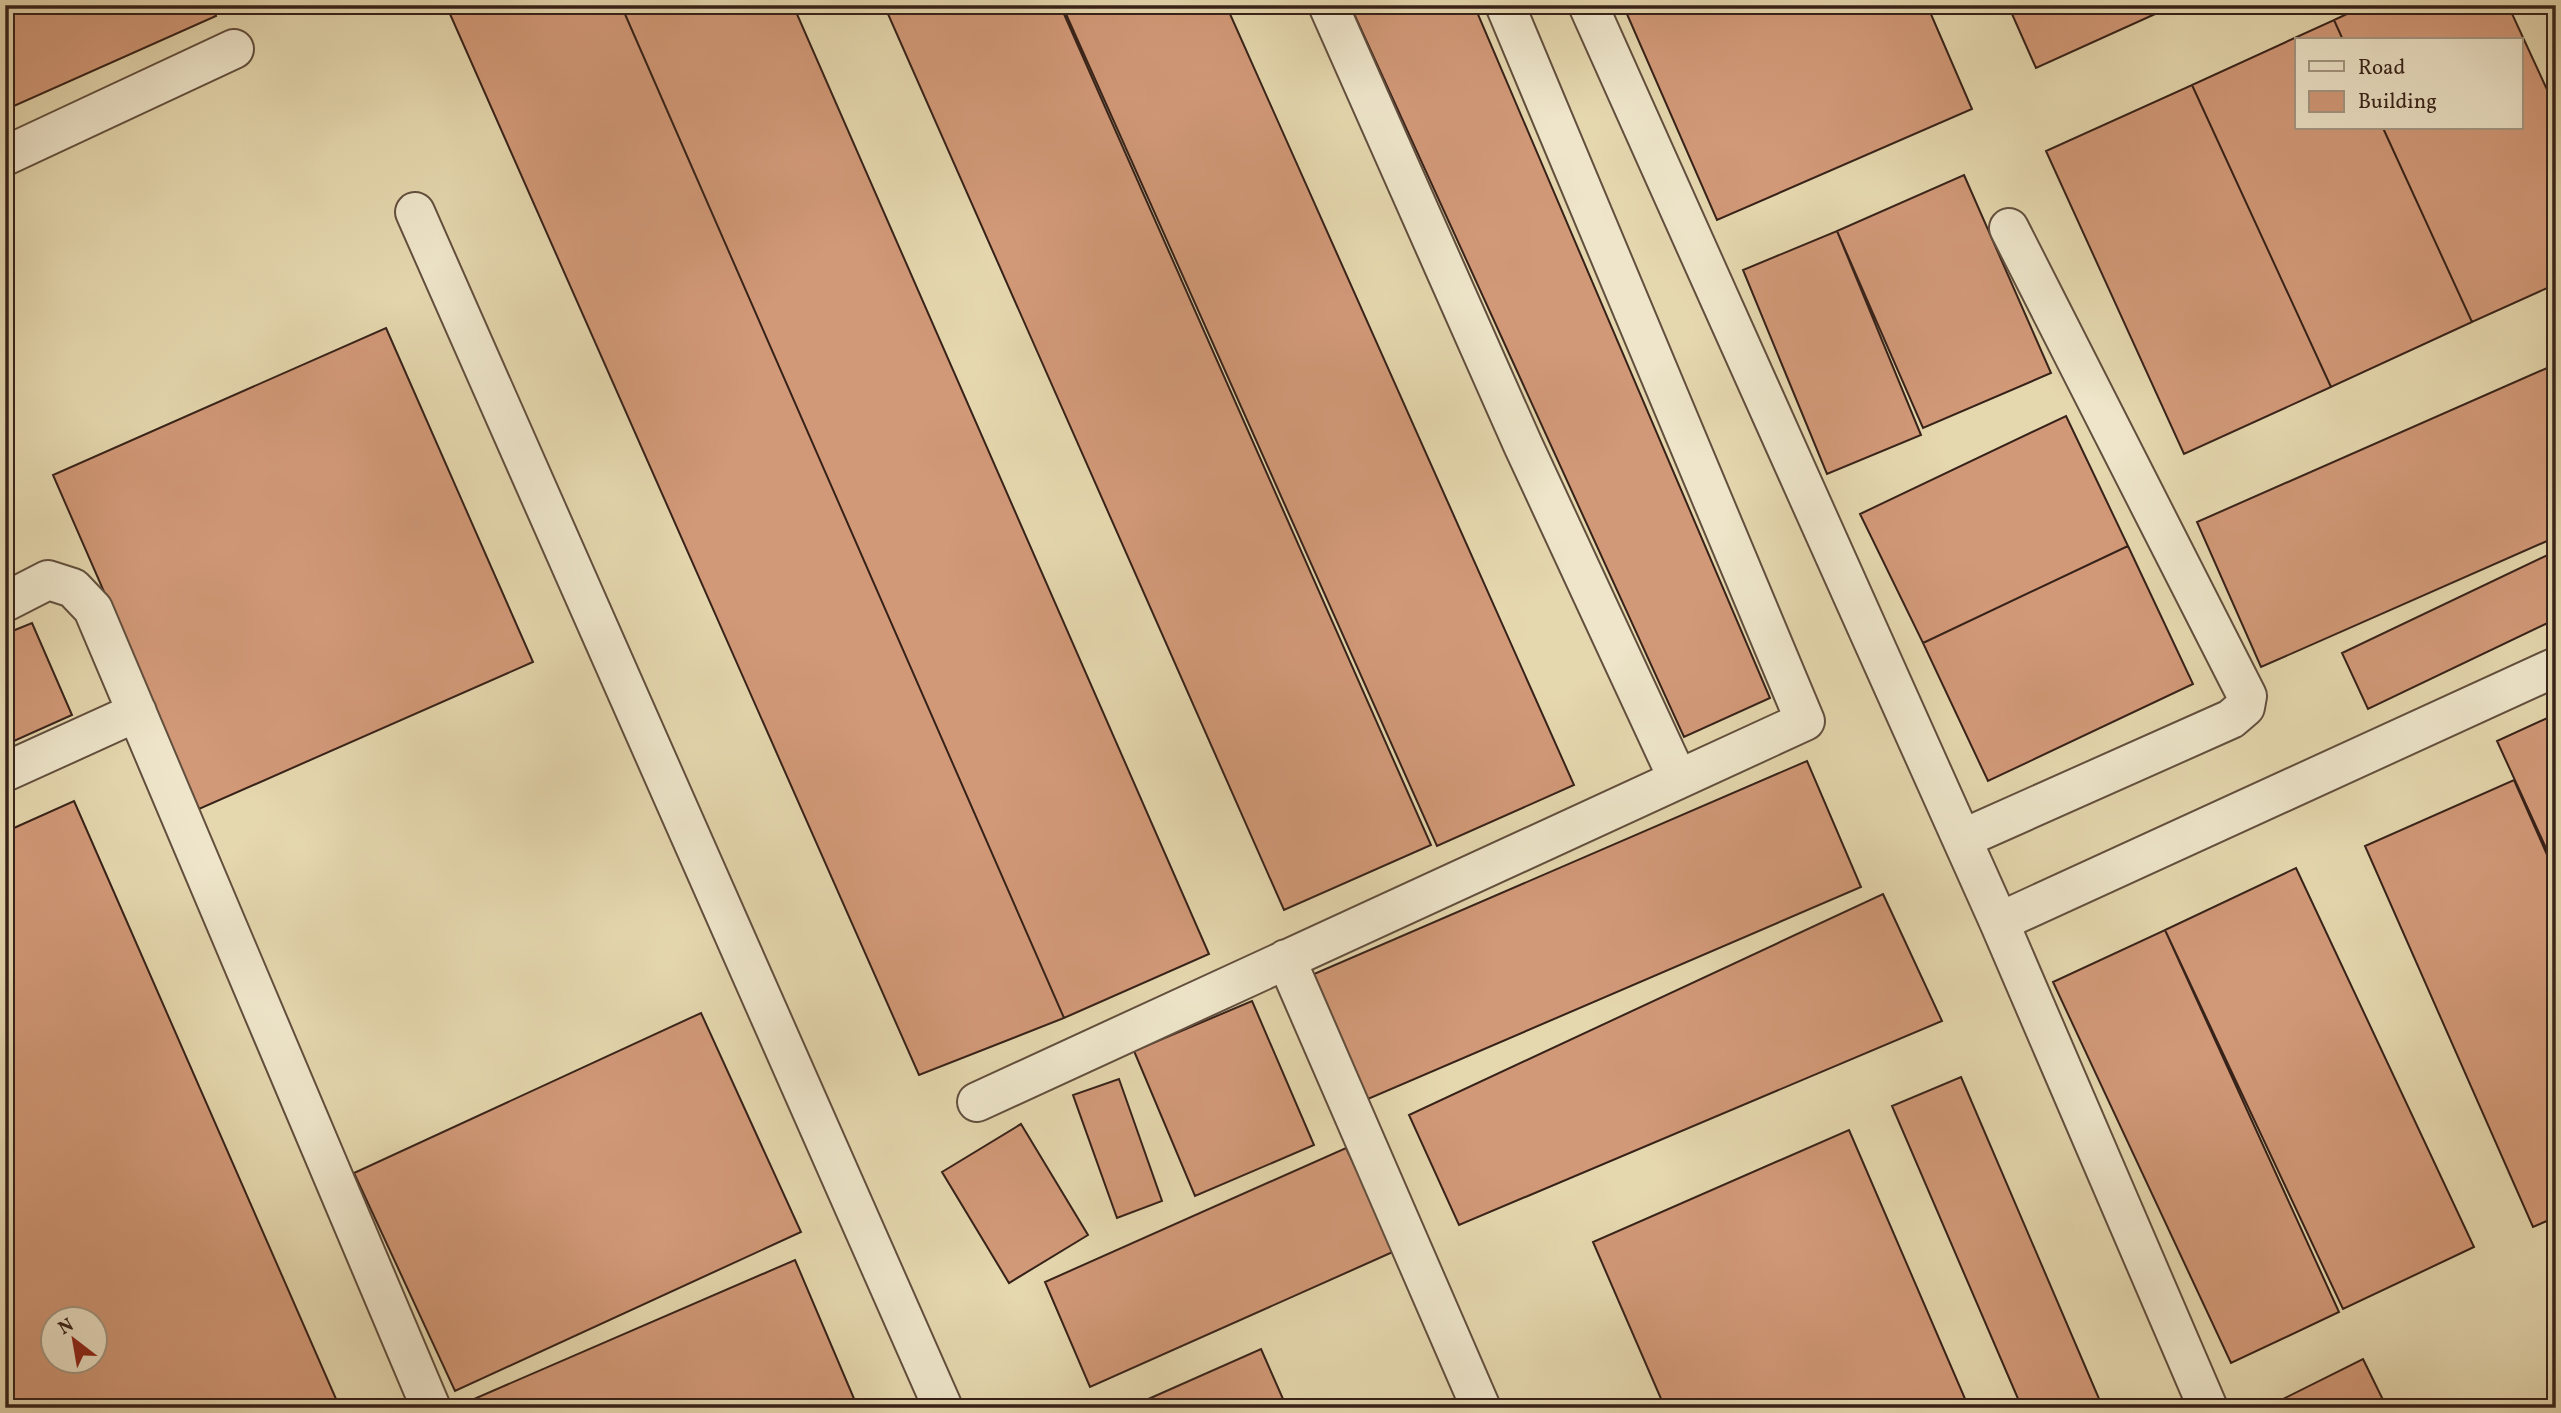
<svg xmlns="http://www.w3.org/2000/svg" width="2561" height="1413" font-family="Vollkorn,serif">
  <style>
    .building { fill: #d29978; stroke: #372219; stroke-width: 2; fill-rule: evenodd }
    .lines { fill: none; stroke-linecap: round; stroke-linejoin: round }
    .minor-casing { stroke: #624f3e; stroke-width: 42 }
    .minor { stroke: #eee5ca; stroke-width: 38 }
  </style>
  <rect width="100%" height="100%" fill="#e5d7ae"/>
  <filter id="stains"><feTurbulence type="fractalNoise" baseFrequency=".00286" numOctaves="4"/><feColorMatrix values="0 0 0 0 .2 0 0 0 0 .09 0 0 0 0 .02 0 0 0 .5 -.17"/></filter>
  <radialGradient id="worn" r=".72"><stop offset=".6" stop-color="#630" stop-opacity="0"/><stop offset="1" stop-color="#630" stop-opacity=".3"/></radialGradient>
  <path class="building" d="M5,5H211L216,16L5,110Z
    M446,5H621L1064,1018L919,1075Z
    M621,5H793L1209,954L1064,1018Z
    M884,5H1060L1431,845L1284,910Z
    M1062,5H1226L1574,785L1437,846Z
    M1350,5H1474L1770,698L1684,737Z
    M1623,5H1927L1972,109L1717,220Z
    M2008,5H2175L2036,68Z
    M2366,5H2508L2556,109V284L2472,322L2383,128H2521V40H2343L2334,20Z
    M2334,20L2343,40H2297V128H2383L2472,322L2331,387L2192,85Z
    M2192,85L2331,387L2184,454L2046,151Z
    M1964,175L2051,373L1923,428L1837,231Z
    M1837,231L1921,435L1827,474L1743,270Z
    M386,328L533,662L199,809L53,475Z
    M2556,364V537L2261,667L2197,522Z
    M2066,416L2128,546L1923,643L1860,514Z
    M2128,546L2193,684L1988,781L1923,643Z
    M2556,551V619L2368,709L2342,653Z
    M32,623L72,715L5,745V634Z
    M2556,714V870L2497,741Z
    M1807,761L1861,887L1368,1099L1314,974Z
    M2514,780L2556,875V1217L2533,1227L2365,846Z
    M74,801L340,1408H5V832ZM52,1318H94V1360H52Z
    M2296,868L2474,1247L2343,1309L2165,930Z
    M1883,894L1942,1021L1459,1225L1409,1115Z
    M2165,930L2339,1312L2231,1363L2053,982Z
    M1252,1001L1314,1145L1195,1196L1134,1051Z
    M701,1013L801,1232L455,1391L354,1173Z
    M1961,1077L2103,1408H2022L1892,1106Z
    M1119,1079L1162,1201L1117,1218L1073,1095Z
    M1021,1124L1088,1235L1009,1283L942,1172Z
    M1849,1130L1969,1408H1665L1593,1242Z
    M1346,1148L1395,1251L1090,1387L1045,1282Z
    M795,1260L858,1408H469L467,1402Z
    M1261,1349L1287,1408H1128Z
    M2363,1359L2387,1408H2265Z"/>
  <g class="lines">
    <g class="minor-casing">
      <path id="minor" d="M1328,5L1523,445L1678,779
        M1588,5L1999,922L2208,1408
        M5,156L234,49
        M415,212L943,1408
        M5,602L48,580L73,588L93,609L431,1408
        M5,772L137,712
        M1962,839L2231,719L2245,707L2247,696L2009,228
        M1999,922L2556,667
        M1286,959L1481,1408
        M977,1102L1805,721L1505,5"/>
    </g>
    <use href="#minor" class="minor"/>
  </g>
  <rect width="2561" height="1413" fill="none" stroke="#e5d7ae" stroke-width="28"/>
  <rect x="7" y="7" width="2547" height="1399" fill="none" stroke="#372219" stroke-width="3.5"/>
  <rect x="14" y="14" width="2533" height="1385" fill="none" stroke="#372219" stroke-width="2"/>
  <rect x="2295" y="38" width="228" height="91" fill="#eee5ca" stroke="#a59783" stroke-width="2"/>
  <rect x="2309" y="61" width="35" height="10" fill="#eee5ca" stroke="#a59783" stroke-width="2"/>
  <text x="2358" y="74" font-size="21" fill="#372219">Road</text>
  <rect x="2309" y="91" width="35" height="21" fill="#d29978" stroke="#a59783" stroke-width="2"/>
  <text x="2358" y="108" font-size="21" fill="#372219">Building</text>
  <g transform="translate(74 1340) rotate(329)"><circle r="33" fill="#eee5ca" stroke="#a59783" stroke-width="2"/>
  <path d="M0-5L12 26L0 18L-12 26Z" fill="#8f2418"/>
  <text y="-10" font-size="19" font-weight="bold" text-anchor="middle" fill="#372219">N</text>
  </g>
  <rect width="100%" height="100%" filter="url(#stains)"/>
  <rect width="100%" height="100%" fill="url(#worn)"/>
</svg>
